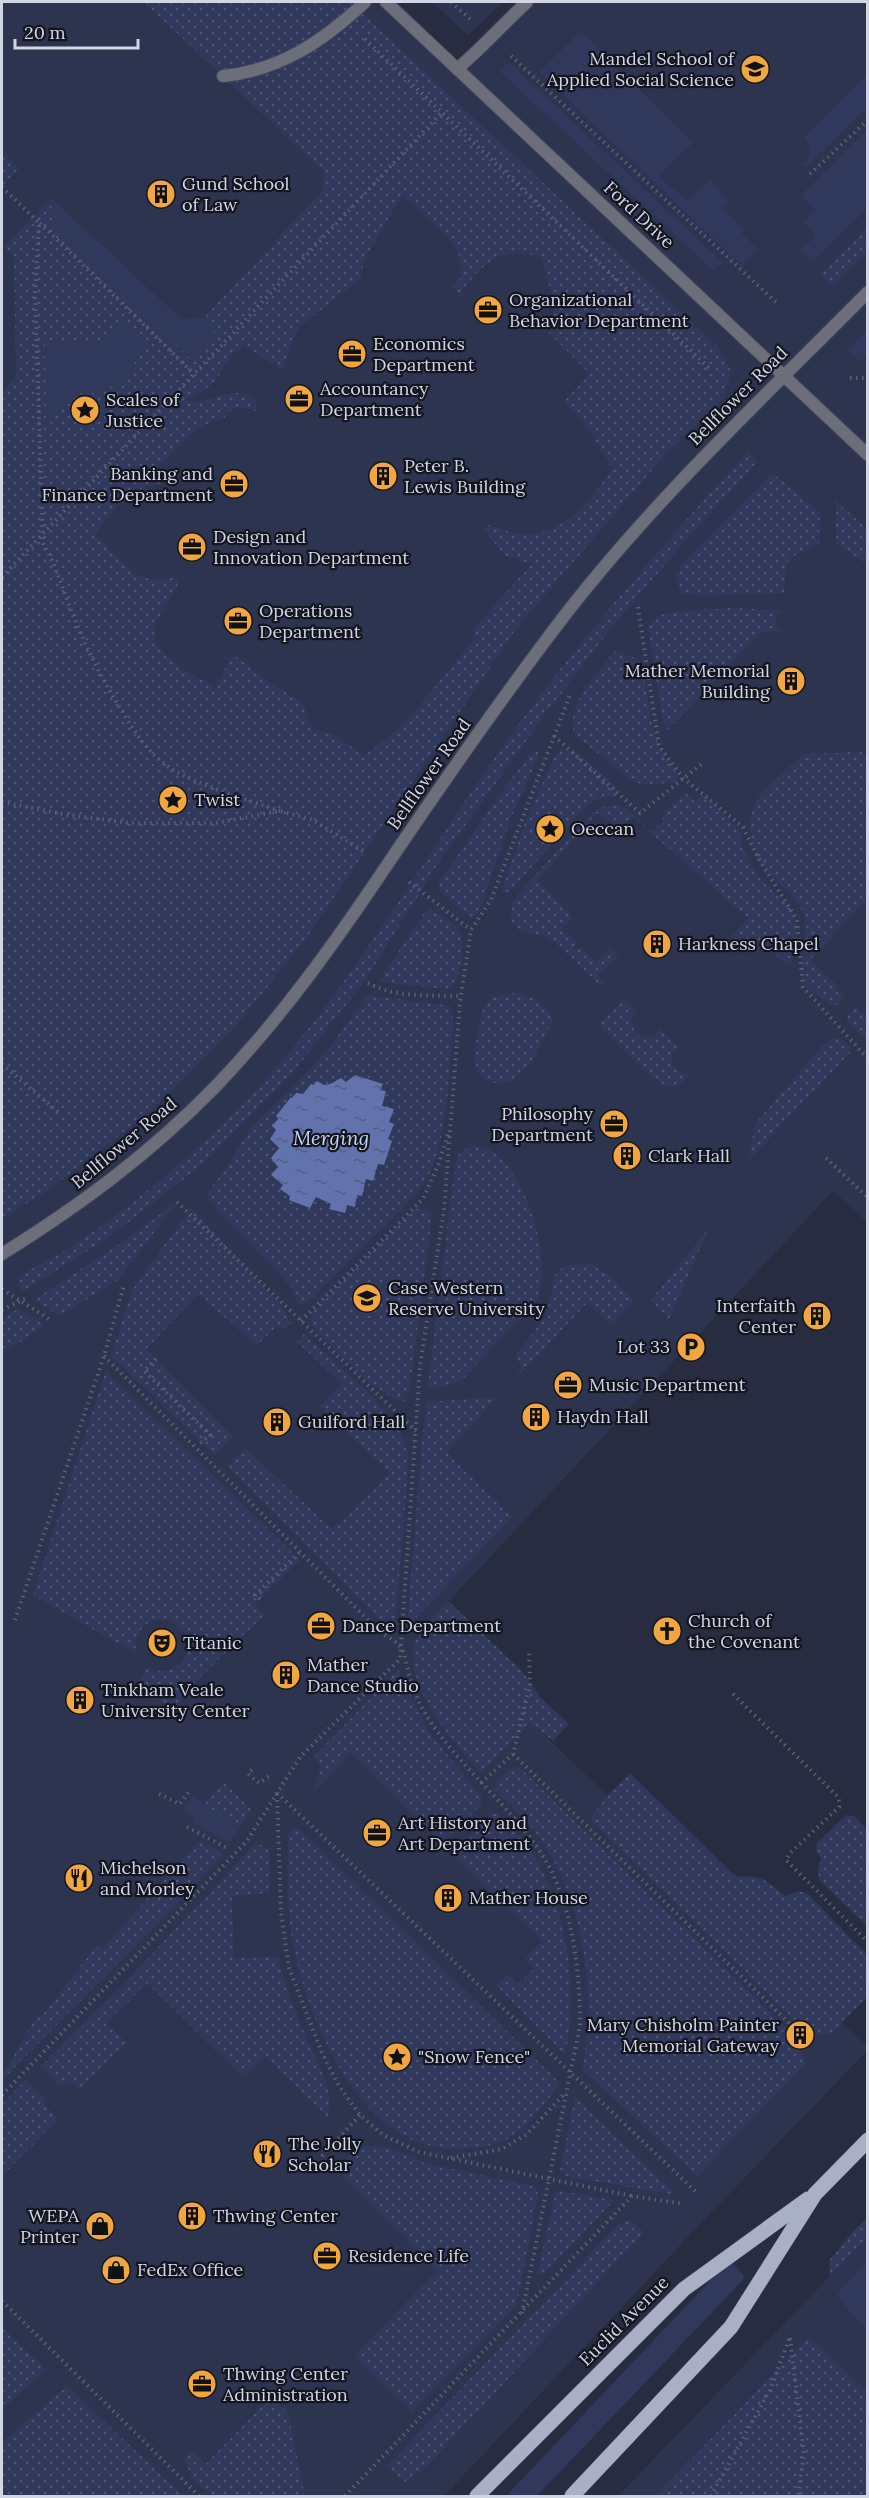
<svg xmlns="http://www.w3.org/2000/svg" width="869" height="2498" font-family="Lora,serif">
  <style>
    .built { fill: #2d344f }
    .grass { fill: url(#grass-dots); fill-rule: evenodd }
    .garden { fill: #30395b }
    .water { fill: url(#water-ripples) }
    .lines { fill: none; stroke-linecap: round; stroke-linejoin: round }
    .service-casing { stroke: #42475b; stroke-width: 14 }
    .pedestrian-casing { stroke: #42475b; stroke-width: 14 }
    .minor-casing { stroke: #42475b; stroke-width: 14 }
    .tertiary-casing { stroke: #42475b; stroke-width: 14 }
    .primary-casing { stroke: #42475b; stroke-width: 16 }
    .path { stroke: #5b6073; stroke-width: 4; stroke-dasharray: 1.5 4.5; stroke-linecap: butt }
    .service { stroke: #6c6f7a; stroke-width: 12 }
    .pedestrian { stroke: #6c6f7a; stroke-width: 12 }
    .minor { stroke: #6c6f7a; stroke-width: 12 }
    .tertiary { stroke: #6c6f7a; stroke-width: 12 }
    .primary { stroke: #a9b0c6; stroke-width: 15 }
    .labels { text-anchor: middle; stroke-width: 4.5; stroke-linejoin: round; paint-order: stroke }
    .poi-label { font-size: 18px; fill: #d2d6e4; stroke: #13151f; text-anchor: start }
    .street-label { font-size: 18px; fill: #d2d6e4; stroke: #13151f }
    .water-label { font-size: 20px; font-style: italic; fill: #c7d2f5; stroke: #13151f }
  </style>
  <defs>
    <pattern id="grass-dots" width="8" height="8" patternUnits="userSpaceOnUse" patternTransform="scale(1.5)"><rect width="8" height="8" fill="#30395b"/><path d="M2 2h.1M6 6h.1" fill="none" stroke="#4d5572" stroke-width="1.8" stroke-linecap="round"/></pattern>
    <pattern id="water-ripples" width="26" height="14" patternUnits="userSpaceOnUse" patternTransform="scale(1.5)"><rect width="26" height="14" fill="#6272ad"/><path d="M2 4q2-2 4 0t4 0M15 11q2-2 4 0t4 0" fill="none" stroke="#545e83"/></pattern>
  </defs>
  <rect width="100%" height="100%" fill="#272c41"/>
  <path class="built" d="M2,2H386L457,69L527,2H867V1222L833,1191L449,1601L522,1671L541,1698L531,1722L867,2046V2051L704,2220L444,2496H2Z
    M432,2H503L468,35Z
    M867,2238V2496H618L830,2276Z"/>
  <path class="grass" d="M144,2H350L717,346L731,371L724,397L663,457L516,629L305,940L235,1027L152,1110L47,1191L2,1218V393L16,375L14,256L4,247L51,198L181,319L204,318L323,190L324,172ZM402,195L449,238L459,255L462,276L452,287L460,294C483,263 501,244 542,258L555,310L549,333L590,374L564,401L590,431L612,468C594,499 563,535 525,534C513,534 499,528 488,525L484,530L504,555L532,564L476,626L472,642L405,723L364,756L336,736L312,728L301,701L268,682L237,657H231L216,687L182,669L166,655L155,641L154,626L179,583L178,577C171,578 162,580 155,580C131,578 111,550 96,534C115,506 128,490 161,483L156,469L189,435L206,424L224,418L230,411L239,407L256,411L257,402C231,378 213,409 185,400C195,395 206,390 214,382C225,369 228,353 245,346L282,370L295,334L303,324L361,278L364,260Z
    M2,151L19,168L2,187Z
    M867,228V252L832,287L820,275Z
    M748,451L758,461L685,541L614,624L547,712L439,862L366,979L294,1071L206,1161L166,1193L109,1237L22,1292L17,1277C38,1265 61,1254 80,1241C153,1190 223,1130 280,1063C370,958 437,836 518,725C589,628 668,540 748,451Z
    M772,474C790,483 802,501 820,512L819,543L790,558L786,567L784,593L700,596L681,593L675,575L695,550Z
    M836,501L867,529V564L836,543Z
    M736,608L782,611L776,617V626L782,631L760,632L668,730L663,721L648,626L658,615L680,611Z
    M614,651L638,659C650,687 647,717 657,741C663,757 676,764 678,782L647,785L633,782L574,734C566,702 597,675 614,651Z
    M564,749L577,753L615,785L618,793L615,796L600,798L587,805L509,892L503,891L504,882L525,823L555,755Z
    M532,752H538V758L511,818L479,912L471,918L439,891V883L502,791Z
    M861,752L868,759L867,899L810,960L836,984L837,992L846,994L837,1005H829C822,998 807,989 803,979C797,960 810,936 804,915C798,898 783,888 771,876C751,857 741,820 760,796C772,781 789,768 803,754Z
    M685,792L694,801L704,795L739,829L742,847L754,869L763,882L790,907L794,916L797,934L792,962L789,964L785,963L753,936L740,946L731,937L749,919L633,817L619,829L597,813L538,880L573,918L561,931L564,933L566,932L577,943L573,947L576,950L580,947L594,959L595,963L610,948L619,956L598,975L604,982L601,987L556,943L541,935L520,931L510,920L513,901L520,892L594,811C624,797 631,813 651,832L664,820L661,816Z
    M430,909C439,915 452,921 458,929C468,941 460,974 454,986L447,989L387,983L380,980L424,913Z
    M515,993C533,997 547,1002 553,1021C546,1033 532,1065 522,1073C517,1079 504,1084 497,1083C461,1082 479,1031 483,1008C489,995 502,996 515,993Z
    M367,995L451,1006L453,1019C450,1062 449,1119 435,1160C430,1176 419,1190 408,1203L311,1299L302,1305L296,1301L291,1286L208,1200V1192L228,1165L249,1130L304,1076L333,1043ZM355,1075L382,1084L380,1090L385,1092L381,1106L389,1123L388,1139L392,1141L384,1165L378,1164L373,1180L366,1179L347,1205L329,1208L331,1204L315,1197L270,1139L277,1130L276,1116L284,1105L290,1097L302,1094L311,1084H330L334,1080L346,1082Z
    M623,999L637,1010L632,1017L633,1027L639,1036L653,1037L660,1029L678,1046L672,1054L673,1066L680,1074L692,1073C686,1077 680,1086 673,1087C657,1088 615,1041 602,1029L601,1022Z
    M858,1005L859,1012L867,1014V1039L848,1023L847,1016Z
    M833,1038L843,1040L853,1049L747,1162L756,1123L823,1045Z
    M472,1146C481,1147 490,1149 497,1155C529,1181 557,1271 533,1308C529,1313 521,1318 516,1323C498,1341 480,1361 462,1380L449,1386L430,1389L428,1384L455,1164L460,1152Z
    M177,1202L118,1280L60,1316L34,1300L116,1246Z
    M191,1208L281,1305L291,1323L284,1329L278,1325L257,1345L198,1294L146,1349L233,1437L215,1455L111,1356L132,1290Z
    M424,1208L431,1214V1226L409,1392L404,1402C373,1394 334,1347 311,1324V1314L414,1209Z
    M709,1228L669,1319L651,1300Z
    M590,1264L607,1274L634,1301L611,1324L587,1303L446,1452L512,1517L413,1621L408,1616L422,1442L427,1402L498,1397L522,1369L516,1355L546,1316L555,1275L564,1266Z
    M18,1309L45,1325L2,1354V1318Z
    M304,1334L375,1399L403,1436L408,1457L407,1485L394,1634L227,1466L245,1448L332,1529L390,1473L320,1406L341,1383L297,1342Z
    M106,1371L300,1560L254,1605L264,1615L181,1696V1712L137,1688L147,1667C157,1672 168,1673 178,1666C206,1643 168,1602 143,1627C135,1635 134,1644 137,1654L33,1595Z
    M448,1601L522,1671L541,1698L569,1724L553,1741L530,1722L481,1773C455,1744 392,1674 420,1632C428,1621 439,1611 448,1601Z
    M398,1670L428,1731L482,1797L481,1805L442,1843L351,1753L313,1792L321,1765L314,1757Z
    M513,1767L520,1768L786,2028L781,2034L803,2053L805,2064L697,2176L582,2069C597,1998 585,1915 549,1852C536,1828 514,1809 495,1790L496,1782Z
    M630,1773L736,1877C763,1875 765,1879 785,1896L798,1891L807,1893L867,1955V1997L833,2032L819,2036L798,2017L794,2020L590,1819L608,1795Z
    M224,1783L251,1809L239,1829L203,1803Z
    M491,1814H497C505,1821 513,1828 520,1836C566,1892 580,1986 565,2055L496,1985L508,1974L519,1984L534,1968L525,1959L542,1941L452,1854Z
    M846,1815L854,1816L867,1829V1926L819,1880L818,1870L821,1858L816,1851L817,1843Z
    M292,1828L301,1830L559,2082C547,2105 523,2134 499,2143C489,2146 478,2147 468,2148C369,2160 316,2038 296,1959C286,1919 288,1877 288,1836Z
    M200,1840L223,1854L218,1862L2,2080V2076L37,2015L41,2017L96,1946L102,1949Z
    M254,1845H263L269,1851L270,1893L232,1896L234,1958L278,1957C284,1984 295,2010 306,2037C317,2063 335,2088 328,2117L265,2056L243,2077L147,1983L106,2023L127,2043L80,2090L67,2080L60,2086L41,2066L127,1981Z
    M26,2080L46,2100L44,2104L58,2119L2,2176V2104Z
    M575,2097L676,2195L566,2176L560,2171Z
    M364,2146L387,2147L424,2163L534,2186L538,2193L517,2305L412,2412L354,2355L438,2270L336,2169L354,2151Z
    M561,2191L614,2200L546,2272L539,2275L538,2271L555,2194Z
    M867,2218V2238L830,2276L829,2261L854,2230Z
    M630,2220L644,2232L426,2467L405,2482L387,2466L619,2224Z
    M2,2327L46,2370L2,2409Z
    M809,2337L867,2392V2496H656Z
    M67,2386L183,2496H2V2442Z
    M271,2397L288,2412L305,2496H213L192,2478L184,2458L191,2450L206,2464Z"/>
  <path class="garden" d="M581,31L693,143L659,176L687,201L710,179L728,201L722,209L745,230L741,233L759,250L742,266L539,72Z
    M509,62L723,263L714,271L500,72Z
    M867,74V108L805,168L802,165L810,155V145L804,138Z
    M867,130V209L813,262L800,250L816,236L803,221L815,211L801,195Z
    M51,198L181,319L204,318L216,337L193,361L52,226Z
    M124,318L151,344L136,360L130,374L124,381L96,393H76L66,399L46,430L45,342L100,341Z
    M867,329V354L859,362L848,350Z
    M193,1795L239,1829L230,1843L191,1822L194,1818L182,1812Z
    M867,2261V2328L848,2310L837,2294Z
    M726,2264H734L744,2276L742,2281L537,2496H506Z"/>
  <path class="water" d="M355,1075L383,1084L380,1090L386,1091L382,1106L394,1109L389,1122L394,1124L388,1139L392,1141L384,1165L378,1164L373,1181L366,1179L362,1196L357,1195L355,1207L347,1205L345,1213L329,1209L331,1204L316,1197L310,1208L289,1200L290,1196L280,1189L283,1185L271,1175L278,1167L271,1158L279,1148L270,1139L276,1130L272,1126L278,1119L276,1116L291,1097L292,1098L296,1093L303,1094L311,1084L314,1085L317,1081L324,1085L330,1084L341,1078L346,1082Z"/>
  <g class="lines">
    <g class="service-casing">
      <path id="service" d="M223,76C281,70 323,41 365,2"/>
    </g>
    <g class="pedestrian-casing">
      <path id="pedestrian" d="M457,69C482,48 503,24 527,2"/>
    </g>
    <g class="minor-casing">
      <path id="minor" d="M2,1254C82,1204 151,1153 217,1085C281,1018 334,944 385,868C439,788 494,709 552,632C645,508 759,402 868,292"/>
    </g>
    <g class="tertiary-casing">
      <path id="tertiary" d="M386,2L868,455"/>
    </g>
    <g class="primary-casing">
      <path id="primary" d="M477,2496L684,2289L808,2199
        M572,2496L731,2327L815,2194L868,2140"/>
    </g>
    <path class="path" d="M451,2L470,19
      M365,39L710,369
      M511,56L779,305
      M810,174L868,120
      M2,187L39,223L35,294L43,543C54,562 60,581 68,602C83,642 102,680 125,716C138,737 152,757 173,770C206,788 245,799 280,811
      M40,223L194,374
      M850,378H868
      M2,577L442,112
      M638,607L659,746L683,778L743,827L757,856L797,920L803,987L868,1059
      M554,736L640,813L703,763
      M2,802L68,815L130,823H216L280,811L313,820L363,851
      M409,882L471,930
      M368,983C395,998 432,995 461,996
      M2,1064L58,1112
      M826,1158L868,1198
      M177,1202L416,1431
      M2,1289L52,1321
      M2,1310L28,1297
      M301,1321L423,1199L439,1163L448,1134
      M104,1356L380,1632C386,1636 394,1640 399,1645C406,1652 407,1670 410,1679C415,1694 421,1708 430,1721C461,1768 507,1803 539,1850C572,1897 580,1969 580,2025L522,2313
      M156,1359L144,1371L210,1435L197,1446
      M260,1599L255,1595L300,1552
      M15,1620L104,1356L124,1285
      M733,1694L837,1796L840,1803L839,1807L790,1853L786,1860L868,1942
      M513,1754L790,2024
      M252,1770L248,1774L259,1783L269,1776
      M481,1783L513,1754L530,1685L529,1651
      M277,1793L696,2192
      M159,1794L180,1804L190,1790
      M277,1794L281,1913L289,1968L322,2053L339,2086L360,2115L383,2135L419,2152L632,2196
      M187,1827L227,1848
      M2,2095L246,1842L300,1757L400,1659L420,1366L444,1210L460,1002L471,930L491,900L570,695
      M322,2156L360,2115
      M451,2158L502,2149L527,2134L566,2092
      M2,2301L199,2496
      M790,2338L804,2454L798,2496
      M345,2496L632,2196L684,2204
      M711,2496L770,2390L790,2337"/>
    <use href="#service" class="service"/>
    <use href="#pedestrian" class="pedestrian"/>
    <use href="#minor" class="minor"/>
    <use href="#tertiary" class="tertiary"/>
    <use href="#primary" class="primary"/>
  </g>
  <defs>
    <g id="school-disc" transform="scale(1.5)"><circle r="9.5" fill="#f1a640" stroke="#13151f"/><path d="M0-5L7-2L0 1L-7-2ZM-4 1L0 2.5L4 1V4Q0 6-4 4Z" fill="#111"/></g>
    <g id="building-disc" transform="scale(1.5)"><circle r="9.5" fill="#f1a640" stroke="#13151f"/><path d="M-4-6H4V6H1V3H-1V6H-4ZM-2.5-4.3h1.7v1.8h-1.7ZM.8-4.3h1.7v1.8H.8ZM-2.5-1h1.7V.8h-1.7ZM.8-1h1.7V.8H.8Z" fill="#111"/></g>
    <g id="office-disc" transform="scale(1.5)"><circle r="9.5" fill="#f1a640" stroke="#13151f"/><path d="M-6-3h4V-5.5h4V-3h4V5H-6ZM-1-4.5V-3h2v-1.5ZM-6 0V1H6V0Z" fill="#111"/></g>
    <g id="sight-disc" transform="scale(1.5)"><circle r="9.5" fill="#f1a640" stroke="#13151f"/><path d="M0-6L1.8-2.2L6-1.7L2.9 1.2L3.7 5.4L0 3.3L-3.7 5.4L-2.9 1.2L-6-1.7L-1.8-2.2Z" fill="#111"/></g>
    <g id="university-disc" transform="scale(1.5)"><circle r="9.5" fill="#f1a640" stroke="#13151f"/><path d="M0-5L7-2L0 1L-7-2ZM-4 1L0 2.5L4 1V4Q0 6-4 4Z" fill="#111"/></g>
    <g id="parking-disc" transform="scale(1.5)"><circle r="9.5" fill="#f1a640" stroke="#13151f"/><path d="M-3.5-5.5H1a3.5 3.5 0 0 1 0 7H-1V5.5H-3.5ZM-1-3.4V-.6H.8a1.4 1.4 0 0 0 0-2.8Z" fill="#111"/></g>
    <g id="church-disc" transform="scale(1.5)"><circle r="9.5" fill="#f1a640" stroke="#13151f"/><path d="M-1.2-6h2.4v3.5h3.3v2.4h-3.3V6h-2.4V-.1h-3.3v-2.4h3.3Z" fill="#111"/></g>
    <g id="theatre-disc" transform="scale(1.5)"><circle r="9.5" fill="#f1a640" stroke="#13151f"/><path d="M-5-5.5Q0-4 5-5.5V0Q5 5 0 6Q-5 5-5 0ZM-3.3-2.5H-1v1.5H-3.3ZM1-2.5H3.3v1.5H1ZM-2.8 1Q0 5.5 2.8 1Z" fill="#111"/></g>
    <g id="restaurant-disc" transform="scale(1.5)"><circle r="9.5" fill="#f1a640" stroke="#13151f"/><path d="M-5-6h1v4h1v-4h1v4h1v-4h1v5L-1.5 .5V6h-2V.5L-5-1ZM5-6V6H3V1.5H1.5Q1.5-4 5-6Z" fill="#111"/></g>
    <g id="shop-disc" transform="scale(1.5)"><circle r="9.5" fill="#f1a640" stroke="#13151f"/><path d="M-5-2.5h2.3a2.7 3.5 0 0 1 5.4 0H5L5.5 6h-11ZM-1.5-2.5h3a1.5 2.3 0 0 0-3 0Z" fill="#111"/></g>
  </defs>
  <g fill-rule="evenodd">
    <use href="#school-disc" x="755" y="69"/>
    <use href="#building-disc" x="161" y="194"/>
    <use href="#office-disc" x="488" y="310"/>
    <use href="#office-disc" x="352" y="354"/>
    <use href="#office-disc" x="299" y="399"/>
    <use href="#sight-disc" x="85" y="410"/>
    <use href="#building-disc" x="383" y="476"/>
    <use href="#office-disc" x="234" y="484"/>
    <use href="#office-disc" x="192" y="547"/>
    <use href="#office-disc" x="238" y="621"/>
    <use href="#building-disc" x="791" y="681"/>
    <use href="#sight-disc" x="173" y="800"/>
    <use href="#sight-disc" x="550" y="829"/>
    <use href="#building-disc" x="657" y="944"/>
    <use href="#office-disc" x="614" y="1124"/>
    <use href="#building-disc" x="627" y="1156"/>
    <use href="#university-disc" x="367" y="1298"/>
    <use href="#building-disc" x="817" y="1316"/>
    <use href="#parking-disc" x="691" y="1347"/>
    <use href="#office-disc" x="568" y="1385"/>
    <use href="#building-disc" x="536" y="1417"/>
    <use href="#building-disc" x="277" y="1422"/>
    <use href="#office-disc" x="321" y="1626"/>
    <use href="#church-disc" x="667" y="1631"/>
    <use href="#theatre-disc" x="162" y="1643"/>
    <use href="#building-disc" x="286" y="1675"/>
    <use href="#building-disc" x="80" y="1700"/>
    <use href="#office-disc" x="377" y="1833"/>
    <use href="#restaurant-disc" x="79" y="1878"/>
    <use href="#building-disc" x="448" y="1898"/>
    <use href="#building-disc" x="800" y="2035"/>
    <use href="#sight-disc" x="397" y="2057"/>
    <use href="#restaurant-disc" x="267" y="2154"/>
    <use href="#building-disc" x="192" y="2216"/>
    <use href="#shop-disc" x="100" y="2226"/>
    <use href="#office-disc" x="327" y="2256"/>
    <use href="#shop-disc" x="116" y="2270"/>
    <use href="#office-disc" x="202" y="2384"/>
  </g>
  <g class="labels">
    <g class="poi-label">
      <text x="734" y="65" text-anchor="end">Mandel School of<tspan x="734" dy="21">Applied Social Science</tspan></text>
      <text x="182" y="190">Gund School<tspan x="182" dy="21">of Law</tspan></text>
      <text x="509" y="306">Organizational<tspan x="509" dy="21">Behavior Department</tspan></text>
      <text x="373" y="350">Economics<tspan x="373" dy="21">Department</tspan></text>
      <text x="320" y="395">Accountancy<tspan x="320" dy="21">Department</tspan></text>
      <text x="106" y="406">Scales of<tspan x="106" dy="21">Justice</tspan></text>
      <text x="404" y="472">Peter B.<tspan x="404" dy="21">Lewis Building</tspan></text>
      <text x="213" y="480" text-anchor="end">Banking and<tspan x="213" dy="21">Finance Department</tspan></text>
      <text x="213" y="543">Design and<tspan x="213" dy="21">Innovation Department</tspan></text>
      <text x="259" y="617">Operations<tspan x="259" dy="21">Department</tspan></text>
      <text x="770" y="677" text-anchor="end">Mather Memorial<tspan x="770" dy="21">Building</tspan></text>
      <text x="194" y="806">Twist</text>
      <text x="571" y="835">Oeccan</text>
      <text x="678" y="950">Harkness Chapel</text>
      <text x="593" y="1120" text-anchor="end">Philosophy<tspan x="593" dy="21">Department</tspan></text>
      <text x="648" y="1162">Clark Hall</text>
      <text x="388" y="1294">Case Western<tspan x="388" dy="21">Reserve University</tspan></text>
      <text x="796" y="1312" text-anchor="end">Interfaith<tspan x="796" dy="21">Center</tspan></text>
      <text x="670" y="1353" text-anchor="end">Lot 33</text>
      <text x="589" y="1391">Music Department</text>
      <text x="557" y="1423">Haydn Hall</text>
      <text x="298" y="1428">Guilford Hall</text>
      <text x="688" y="1627">Church of<tspan x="688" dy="21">the Covenant</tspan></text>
      <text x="342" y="1632">Dance Department</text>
      <text x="183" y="1649">Titanic</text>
      <text x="307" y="1671">Mather<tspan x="307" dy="21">Dance Studio</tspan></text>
      <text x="101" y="1696">Tinkham Veale<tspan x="101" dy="21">University Center</tspan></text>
      <text x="398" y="1829">Art History and<tspan x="398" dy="21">Art Department</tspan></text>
      <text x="100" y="1874">Michelson<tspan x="100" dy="21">and Morley</tspan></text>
      <text x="469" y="1904">Mather House</text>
      <text x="779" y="2031" text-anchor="end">Mary Chisholm Painter<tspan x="779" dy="21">Memorial Gateway</tspan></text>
      <text x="418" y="2063">"Snow Fence"</text>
      <text x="288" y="2150">The Jolly<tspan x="288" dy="21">Scholar</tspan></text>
      <text x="79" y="2222" text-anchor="end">WEPA<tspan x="79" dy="21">Printer</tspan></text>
      <text x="213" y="2222">Thwing Center</text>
      <text x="348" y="2262">Residence Life</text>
      <text x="137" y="2276">FedEx Office</text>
      <text x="223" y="2380">Thwing Center<tspan x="223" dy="21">Administration</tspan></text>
    </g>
    <g class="street-label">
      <text transform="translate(639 215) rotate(43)" y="6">Ford Drive</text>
      <text transform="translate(738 396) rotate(-45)" y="6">Bellflower Road</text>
      <text transform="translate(429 774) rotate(-55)" y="6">Bellflower Road</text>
      <text transform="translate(124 1143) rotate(-40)" y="6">Bellflower Road</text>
      <text transform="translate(624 2321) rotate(-45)" y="6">Euclid Avenue</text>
    </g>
    <g class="water-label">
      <text x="331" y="1145">Merging</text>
    </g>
  </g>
  <rect width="869" height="2498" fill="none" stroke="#d2d6e4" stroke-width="6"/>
  <path d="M15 39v9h123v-9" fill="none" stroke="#d2d6e4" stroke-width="3"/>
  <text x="24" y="39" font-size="18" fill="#d2d6e4" stroke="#13151f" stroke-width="4.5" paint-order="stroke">20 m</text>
</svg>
